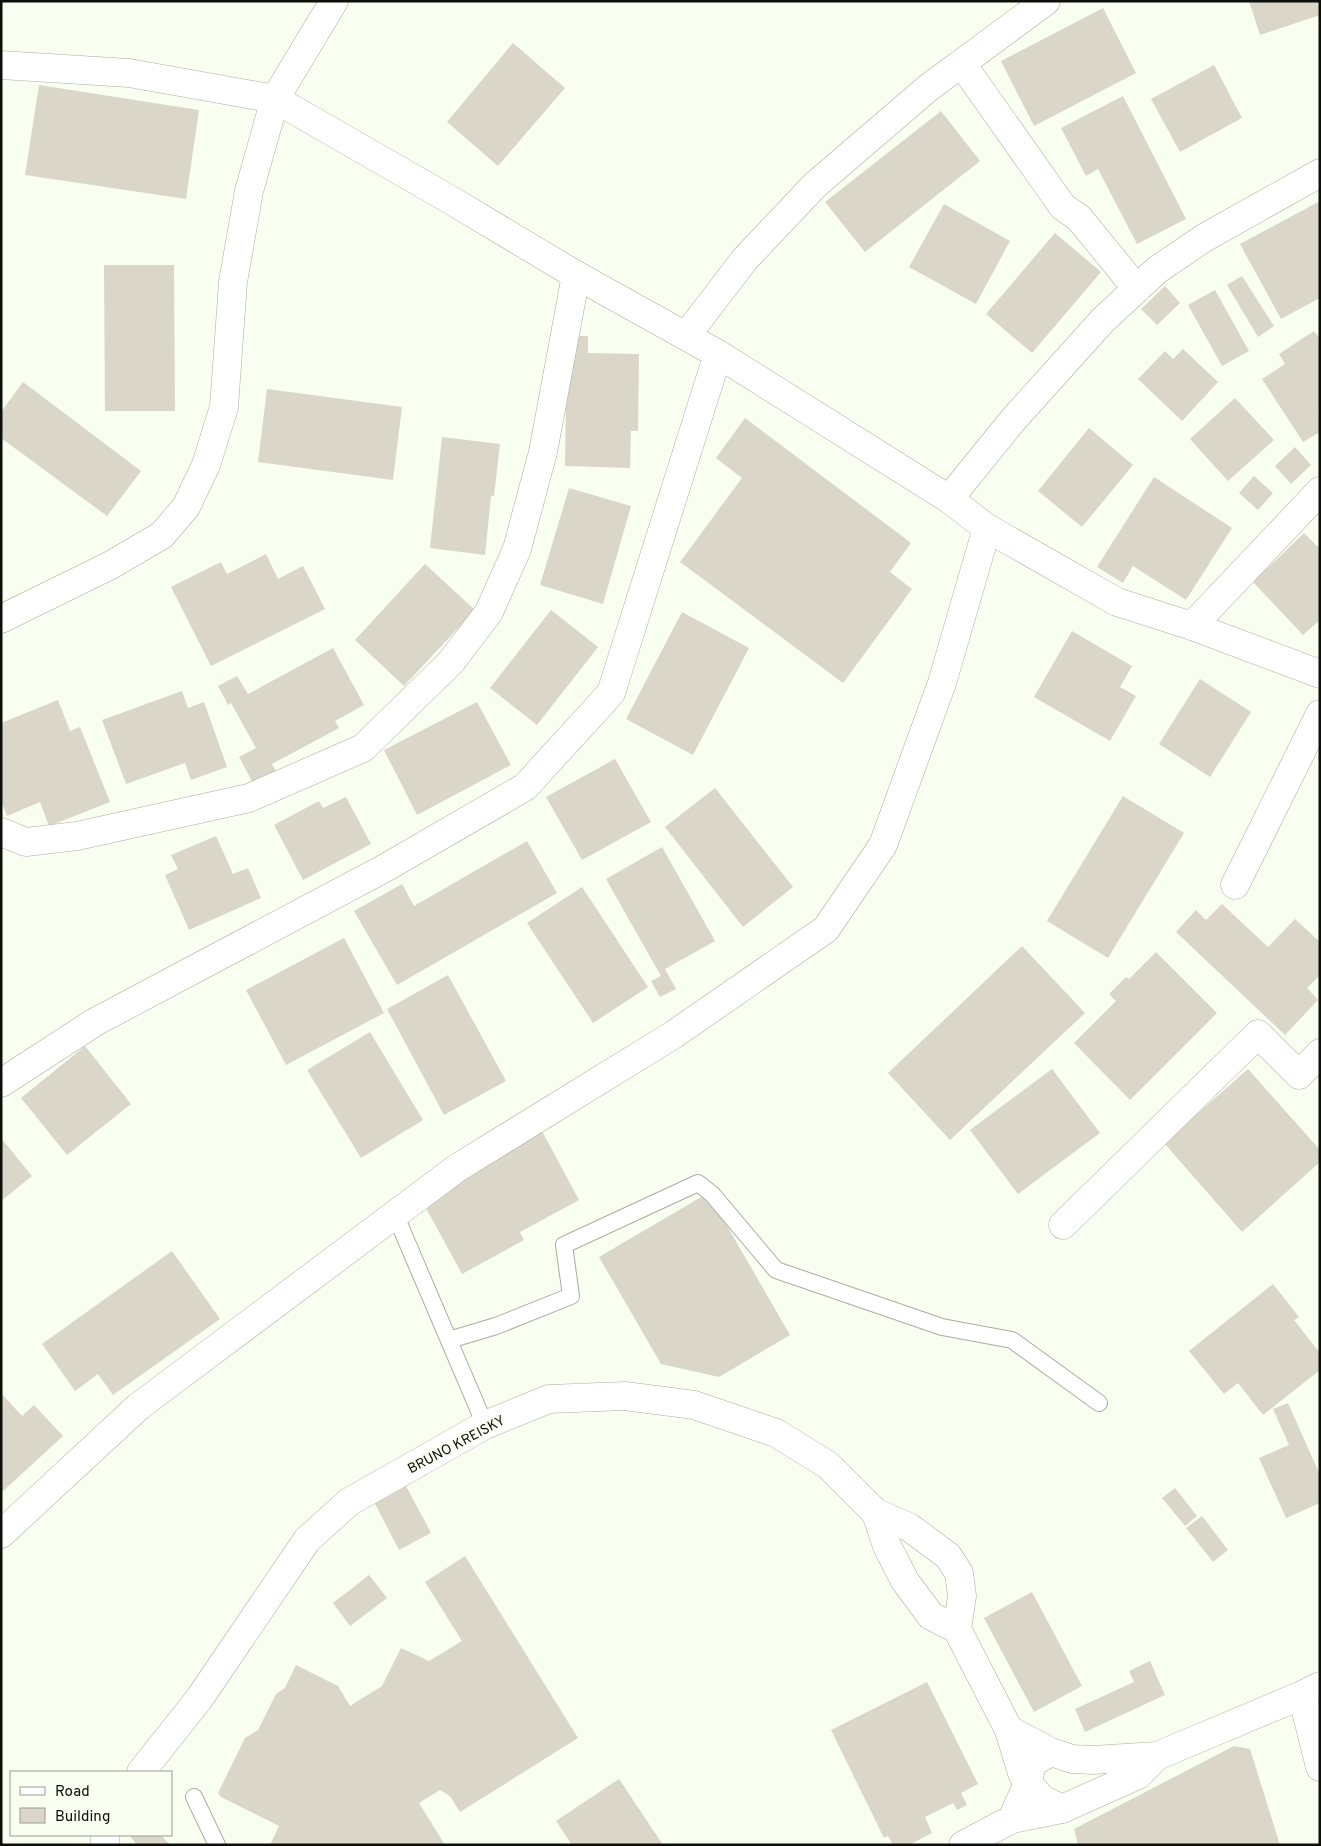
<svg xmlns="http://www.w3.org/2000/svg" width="1321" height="1846" font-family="Overpass,sans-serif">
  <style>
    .building { fill: #dad7c9 }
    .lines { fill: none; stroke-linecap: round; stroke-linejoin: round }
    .service-casing { stroke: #a9aea1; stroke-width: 18 }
    .minor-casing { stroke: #a9aea1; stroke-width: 29 }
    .tertiary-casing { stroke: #a9aea1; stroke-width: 29 }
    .service { stroke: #fff; stroke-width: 16 }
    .minor { stroke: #fff; stroke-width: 28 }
    .tertiary { stroke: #fff; stroke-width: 28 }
    .labels { text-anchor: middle; stroke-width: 4; stroke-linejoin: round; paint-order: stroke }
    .street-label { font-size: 14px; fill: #0d0f0a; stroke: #f8fef0 }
  </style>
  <rect width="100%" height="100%" fill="#f8fef0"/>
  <path class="building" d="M1249,1H1320V15L1260,35Z
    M1103,8L1136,73L1034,126L1001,61Z
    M513,43L565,88L498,166L447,122Z
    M1214,65L1242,118L1180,152L1151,99Z
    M39,85L199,110L186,199L25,175Z
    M1123,96L1186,219L1137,244L1098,169L1086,176L1061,128Z
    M941,111L980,161L865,252L825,202Z
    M1320,201V298L1281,319L1240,244Z
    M944,204L1010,241L976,304L909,267Z
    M1055,233L1101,272L1032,353L986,314Z
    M104,265H174L175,411H105Z
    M1242,276L1274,326L1258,337L1227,285Z
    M1165,286L1180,303L1157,325L1141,309Z
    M1215,290L1249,351L1222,366L1188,305Z
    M1314,331L1320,339V413L1318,415L1320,418V432L1303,442L1262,379L1285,364L1279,354Z
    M567,336H588V353L639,354L638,431H631L630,468L565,466Z
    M1183,349L1218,382L1182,421L1138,379L1165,351L1173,359Z
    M23,382L141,471L107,516L1,438V412Z
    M267,389L402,407L393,480L258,462Z
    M1235,398L1274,440L1228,481L1190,439Z
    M745,418L911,543L890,572L912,589L843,683L680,562L742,478L716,458Z
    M1089,428L1133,465L1082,527L1038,491Z
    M442,437L500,444L494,496H491L485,555L430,548Z
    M1295,447L1311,465L1291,484L1275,466Z
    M1254,476L1273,493L1258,510L1239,493Z
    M1154,477L1232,528L1186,600L1133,566L1123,583L1097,567Z
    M569,488L631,506L603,604L540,585Z
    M1304,533L1320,549V620L1303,635L1253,582Z
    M266,554L278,579L303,566L325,609L211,666L171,587L221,562L227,574Z
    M425,564L475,610L404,686L355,640Z
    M551,610L598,647L537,725L490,688Z
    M682,612L749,648L693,755L626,719Z
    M1072,631L1132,666L1120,687L1136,696L1110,741L1034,697Z
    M333,648L364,705L335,721L339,728L272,764L277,773L254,785L239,757L256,748L231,703L228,705L218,686L237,676L248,694Z
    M1200,679L1251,712L1210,777L1159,744Z
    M182,691L188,708L204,702L227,767L191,780L185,763L126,784L102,720Z
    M58,700L70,731L80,727L110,802L49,826L40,802L7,816L1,801V723Z
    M477,702L511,765L417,815L384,750Z
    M615,759L651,822L582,860L546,797Z
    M715,788L793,887L743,927L665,827Z
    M1123,796L1184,833L1108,958L1047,921Z
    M346,797L371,844L303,880L274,825L319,801L323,808Z
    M216,836L233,874L248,868L261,898L189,930L165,875L178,869L171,855Z
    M527,841L557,893L397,985L354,911L402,884L414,906Z
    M662,847L715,941L665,969L676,989L660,997L651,981L661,976L606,879Z
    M582,887L648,987L593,1023L527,923Z
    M1222,904L1268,947L1295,919L1320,942V975L1307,988L1318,1000L1285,1035L1176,932L1196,910L1206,920Z
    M344,938L384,1013L286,1065L246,990Z
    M1022,946L1085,1013L950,1140L888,1073Z
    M1156,952L1217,1013L1130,1100L1074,1043L1116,1001L1109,994L1126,977L1129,979Z
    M448,975L506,1081L444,1115L387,1009Z
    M370,1032L423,1120L361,1158L307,1070Z
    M85,1046L131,1104L67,1155L21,1098Z
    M1052,1069L1100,1133L1018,1194L970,1130Z
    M1248,1069L1320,1150V1162L1242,1232L1164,1143Z
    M542,1131L579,1200L520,1232L524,1240L462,1274L420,1197Z
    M1,1138L32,1176L1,1201Z
    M708,1193L790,1335L719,1377L661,1364L599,1257Z
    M172,1251L220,1319L113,1395L98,1374L75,1391L42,1344Z
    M1273,1284L1299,1317L1294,1320L1320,1353V1370L1263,1415L1238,1383L1224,1394L1189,1351Z
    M1,1393L22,1416L34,1405L63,1436L1,1493Z
    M1288,1403L1320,1475V1503L1286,1518L1259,1458L1289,1445L1273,1409Z
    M405,1484L431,1533L399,1550L373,1500Z
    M1175,1488L1197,1516L1185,1526L1162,1498Z
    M1202,1516L1228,1550L1213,1562L1186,1528Z
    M465,1556L578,1738L460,1812L450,1796L440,1790L419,1803L445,1845H270L279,1826L221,1797L218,1793L245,1738L258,1730L276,1694L285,1688L296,1665L338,1686L350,1706L382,1686L401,1648L429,1661L462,1641L425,1582Z
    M369,1575L387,1598L350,1626L333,1603Z
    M1032,1592L1082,1686L1034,1712L984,1618Z
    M1150,1661L1165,1695L1085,1732L1075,1709L1134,1682L1129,1671Z
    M927,1682L978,1784L961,1793L967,1805L957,1810L953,1803L925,1817L932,1833L909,1845H893L888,1836L884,1838L831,1730Z
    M1234,1746L1250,1749L1280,1845H1078L1074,1829Z
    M619,1779L663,1845H572L556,1821Z
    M129,1835H161L170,1845H137Z"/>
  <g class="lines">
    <g class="service-casing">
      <path id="service" d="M395,1214L485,1425
        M449,1340L496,1326L571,1296L564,1245L698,1183L712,1194L776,1270L942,1327L1012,1340L1099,1403
        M194,1797L217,1845"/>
    </g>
    <g class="minor-casing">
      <path id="minor" d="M962,64L1063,207L1079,218L1137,289
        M686,336L745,259L815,185L928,88L1046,1
        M949,499L1013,420L1103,320L1157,270L1204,238L1320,173
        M1,619L111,565L162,535L186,507L206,465L224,407L233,282L249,191L275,99L334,1
        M1192,626L1320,491
        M1,832L26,842L77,836L249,798L363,748L451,662L489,612L517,549L543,452L576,275
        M1235,885L1320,714
        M1,1083L95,1022L385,868L525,787L611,693L718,354
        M1063,1225L1258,1034L1299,1075L1320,1053
        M1,1534L138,1407L457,1168L673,1035L826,929L883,845L942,683L987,528
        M957,1629L1009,1730L1022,1773L1027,1782L1042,1799L1062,1809
        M1302,1695L1320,1767
        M141,1772L199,1699L307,1540L349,1502L485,1425L549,1399L625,1396L694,1405L776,1433L828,1465L876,1513L909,1527L948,1556L959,1573L962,1596L957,1629L931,1616L905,1581L887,1546L876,1513
        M105,1845V1835"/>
    </g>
    <g class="tertiary-casing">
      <path id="tertiary" d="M1,65L129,73L275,99L449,199L576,275L718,354L949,499L987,528L1117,602L1192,626L1320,674
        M1009,1730L1051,1752L1072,1759L1093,1760L1157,1756L1302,1695L1320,1686
        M1012,1819L1025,1790L1033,1762L1051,1752
        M963,1845L1012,1819L1062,1809L1138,1775L1157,1756"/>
    </g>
    <use href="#service" class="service"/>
    <use href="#minor" class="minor"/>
    <use href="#tertiary" class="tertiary"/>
  </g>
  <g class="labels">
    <g class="street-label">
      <text transform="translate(456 1444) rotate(-28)" y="5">BRUNO KREISKY</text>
    </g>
  </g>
  <rect width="1321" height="1846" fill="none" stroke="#0d0f0a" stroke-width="5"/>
  <rect x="10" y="1771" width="162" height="65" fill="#f8fef0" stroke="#9a9e94"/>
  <rect x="20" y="1787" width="25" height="8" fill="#ffffff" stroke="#9a9e94"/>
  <text x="55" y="1796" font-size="15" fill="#0d0f0a">Road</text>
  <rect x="20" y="1808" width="25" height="15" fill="#dad7c9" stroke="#9a9e94"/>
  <text x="55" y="1821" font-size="15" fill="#0d0f0a">Building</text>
</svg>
